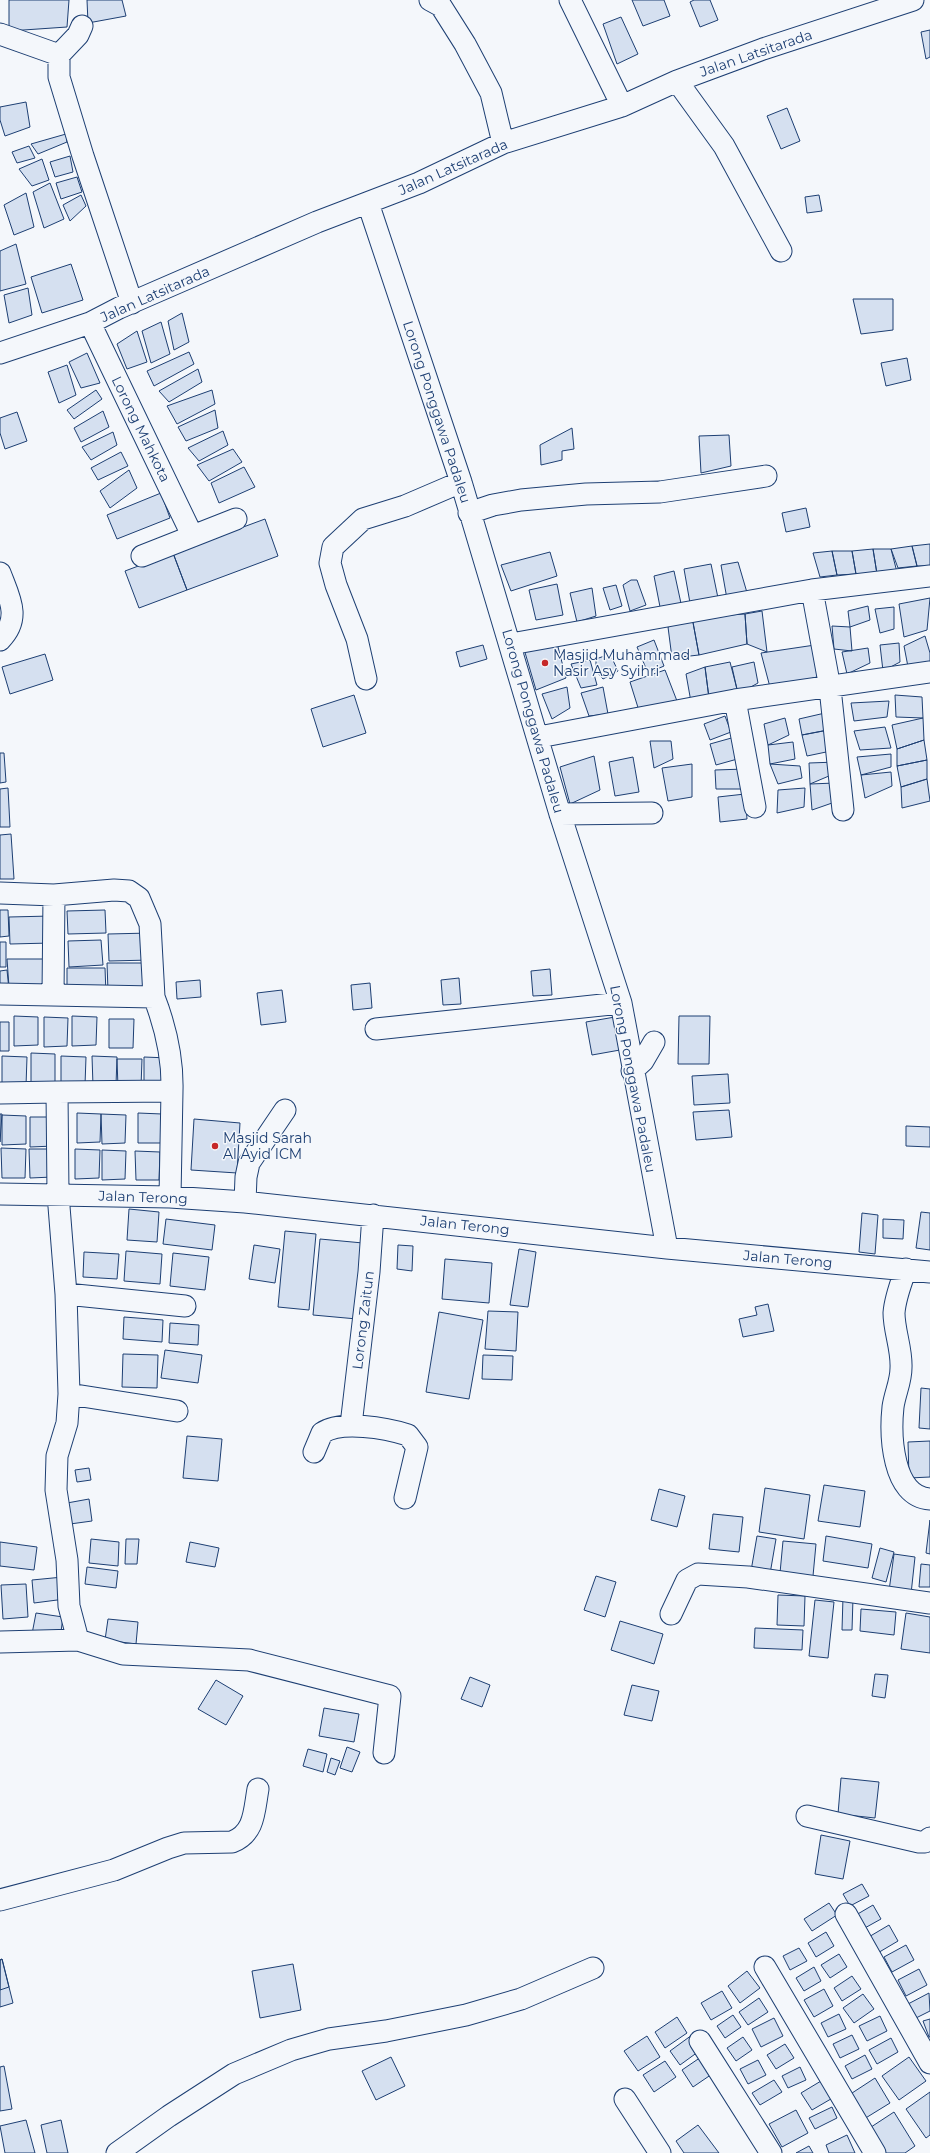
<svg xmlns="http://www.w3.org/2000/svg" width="930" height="2153" font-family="Montserrat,sans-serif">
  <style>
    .building { fill: #d5e0f0; stroke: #1d3f73 }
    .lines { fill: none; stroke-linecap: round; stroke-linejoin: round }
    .minor-casing { stroke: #1d3f73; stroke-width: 23 }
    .minor { stroke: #f4f7fb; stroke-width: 21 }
    .poi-dot { fill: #c62828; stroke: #f4f7fb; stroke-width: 1.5 }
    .labels { text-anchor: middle; stroke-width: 3; stroke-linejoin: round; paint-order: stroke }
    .street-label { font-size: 14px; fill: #1d3f73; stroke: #f4f7fb }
    .poi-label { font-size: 14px; fill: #1d3f73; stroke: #f4f7fb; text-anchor: start }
  </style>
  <rect width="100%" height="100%" fill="#f4f7fb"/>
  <path class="building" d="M9,0H69L67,27L9,31Z
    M87,0H122L126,16L88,23Z
    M632,0H664L670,16L643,26Z
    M694,0H710L718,20L700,27L690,2Z
    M621,17L638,54L617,64L603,24Z
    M930,30V57L926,59L921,32Z
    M26,102L30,127L5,136L0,120V107Z
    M787,108L800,141L781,149L767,116Z
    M66,134L67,142L38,154L31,144Z
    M29,146L35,158L17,163L12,152Z
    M70,156L73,172L55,177L50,162Z
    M42,159L49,180L32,186L19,169Z
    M77,177L82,192L61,199L56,183Z
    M50,183L64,219L44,228L33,192Z
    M26,193L34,227L14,235L4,205Z
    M81,195L86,206L70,221L63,205Z
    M819,195L822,211L807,213L805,197Z
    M16,244L26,284L0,291V251Z
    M71,264L83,300L42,313L31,277Z
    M28,288L32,315L9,323L4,295Z
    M853,299H893V330L861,334Z
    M182,313L189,342L174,350L168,321Z
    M161,322L170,354L151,363L142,331Z
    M137,331L147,362L127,369L117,344Z
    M189,352L194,364L154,386L147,371Z
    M87,353L100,383L81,388L69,362Z
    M907,358L911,380L886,386L881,363Z
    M67,365L76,395L59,403L48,372Z
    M198,369L202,382L169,402L159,391Z
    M96,390L102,399L74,419L67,410Z
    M212,390L215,404L177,424L167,406Z
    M215,410L218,428L186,441L178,427Z
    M103,411L109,427L81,442L74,428Z
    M17,412L27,441L5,449L0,433V418Z
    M572,428L574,449L562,451V460L541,465L540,445Z
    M223,431L228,445L199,461L188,448Z
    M113,432L117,445L91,460L82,447Z
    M729,435L731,466L701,473L699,436Z
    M233,449L242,462L209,481L197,465Z
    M121,452L128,466L98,480L91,468Z
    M244,467L255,487L219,503L211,483Z
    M129,470L137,488L110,508L100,491Z
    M161,493L170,518L117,539L107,515Z
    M806,508L810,527L786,532L782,513Z
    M265,519L278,556L187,590L173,553Z
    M930,544V566H917L912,546Z
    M912,546L917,566L898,568L891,549Z
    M873,549H891L898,576L877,574Z
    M873,549L877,574H856L852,551Z
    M832,551H852L856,574L837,575Z
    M832,551L837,575L820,577L813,553Z
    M550,552L557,576L511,591L501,565Z
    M173,553L187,590L139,608L125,571Z
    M738,562L748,596L727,599L721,565Z
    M711,564L718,598L690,603L684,569Z
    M674,571L682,608L661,612L654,576Z
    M631,580H637L646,605L630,611L623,585Z
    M557,584L563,615L536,620L529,590Z
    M616,585L622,606L610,610L603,588Z
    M592,588L596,616L577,622L570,593Z
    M930,598L927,630L904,637L899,604Z
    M868,606L870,620L850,627L848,611Z
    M894,607V629L880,633L875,609Z
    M762,611L767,652L747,644L745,614Z
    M745,614L747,644L699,655L692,617Z
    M692,617L699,655L672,658L668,627Z
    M832,626L850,627L852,651L834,649Z
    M925,636L930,653V663L909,672L904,646Z
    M654,640L664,666L648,673L637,647Z
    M557,643L566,678L536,690L524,649Z
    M899,643L900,662L883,671L880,645Z
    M483,645L487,659L460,667L456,652Z
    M815,645L823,675L771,691L761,653Z
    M868,648L870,663L847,674L842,652Z
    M45,654L53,680L10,694L2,667Z
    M610,654L618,671L603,679L596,671V659Z
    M590,660L597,685L581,688L571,664Z
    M730,662L737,689L709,698L705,667Z
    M754,662L758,683L738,694L732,667Z
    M705,667L709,698L691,702L686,674Z
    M665,670L677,701L640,714L630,682Z
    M567,687L570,708L552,719L542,694Z
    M603,687L608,714L589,716L581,693Z
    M354,695L366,733L323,747L311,709Z
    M895,695L922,697L923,718L896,717Z
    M889,701L887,717L854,721L851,703Z
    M825,713L828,730L802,735L799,719Z
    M725,716L731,732L710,740L704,724Z
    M785,718L789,735L768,745L764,724Z
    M923,718L924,740L897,749L892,725Z
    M885,727L891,748L860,750L854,731Z
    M828,730L831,751L807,756L802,735Z
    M735,737L741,758L716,765L710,744Z
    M924,740L927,760L897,766V749Z
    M650,741H671L673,759L654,768Z
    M793,742L795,759L770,764L768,745Z
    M0,753H4L6,782L0,783Z
    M891,754V767L861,775L857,757Z
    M594,756L600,790L570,804L560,767Z
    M633,757L639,792L615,796L609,762Z
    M927,760V779L901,787L897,766Z
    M837,762L836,773L810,784L809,763Z
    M692,764V797L668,801L662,768Z
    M770,764L800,766L802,778L778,784Z
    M745,769V789H716L715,770Z
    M891,772L892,786L865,798L861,775Z
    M927,779L930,801L902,808L901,787Z
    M835,783V802L812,810L810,784Z
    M8,788L10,827H0V789Z
    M805,788L804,807L777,813L778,790Z
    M745,794L747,819L720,822L718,797Z
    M11,834L14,879H0V835Z
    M0,910H8L9,936L0,937Z
    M105,910L106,933L68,934L67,911Z
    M51,916V943L10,944L9,917Z
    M150,933L151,960L109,961L108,934Z
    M101,940L103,965L69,967L68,941Z
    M0,942H6V967H0Z
    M7,959H49L50,985L9,987Z
    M107,963H149V989L108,991Z
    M67,968H105L106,994H67Z
    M550,969L552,995L533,996L531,971Z
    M7,970L9,990L0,991V971Z
    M459,978L461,1004L443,1005L441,980Z
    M200,980L201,997L177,999L176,982Z
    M370,983L372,1008L353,1010L351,985Z
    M282,990L286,1022L261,1025L257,993Z
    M14,1016L38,1017V1045L14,1046Z
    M72,1016L97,1017L96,1045L72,1046Z
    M679,1016H710L709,1064H678Z
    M44,1017L68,1018L67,1046L44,1047Z
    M615,1017L620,1050L592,1055L586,1022Z
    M109,1019H134L133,1048H109Z
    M0,1022H9V1051H0Z
    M31,1053L55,1054V1082L31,1083Z
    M2,1056L27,1057L26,1086H2Z
    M61,1056L86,1057L85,1085L61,1086Z
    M92,1056L117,1057L116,1085L93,1086Z
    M144,1057L169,1058L168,1086L144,1087Z
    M117,1059H142L141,1087L118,1088Z
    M728,1074L730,1103L694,1105L692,1076Z
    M729,1110L732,1137L696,1140L693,1112Z
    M77,1113L101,1114L100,1142L77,1143Z
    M138,1113L162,1114L161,1143H138Z
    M0,1114H2L0,1142Z
    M101,1114L126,1115L125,1143L102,1144Z
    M2,1115L26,1116V1144L2,1145Z
    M30,1117H55L54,1146L30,1147Z
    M194,1119L240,1123L237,1173L191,1170Z
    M906,1126L930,1127V1147L906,1146Z
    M1,1148L26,1149L25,1178H2Z
    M29,1149H54L53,1177L30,1178Z
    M75,1149L100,1150L99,1178L75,1179Z
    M102,1150L126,1151L125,1179L102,1180Z
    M135,1151L160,1152L159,1180H136Z
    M129,1209L159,1212L157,1242L127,1240Z
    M921,1212L930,1213V1250L916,1248Z
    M862,1213L878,1215L875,1254L859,1252Z
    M166,1219L215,1225L212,1250L163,1244Z
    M883,1219L904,1220L903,1239L883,1238Z
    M285,1231L316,1234L309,1310L278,1307Z
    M320,1239L363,1243L357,1319L313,1315Z
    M254,1245L280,1249L275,1283L249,1279Z
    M398,1245L413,1246L412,1271L397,1269Z
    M519,1249L536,1252L528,1307L510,1305Z
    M126,1251L162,1254L160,1284L124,1281Z
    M84,1252L119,1254L117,1279L83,1277Z
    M173,1253L209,1257L205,1290L170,1286Z
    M445,1259L492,1263L489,1303L442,1299Z
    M768,1304L774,1331L743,1337L739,1319L757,1315L755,1307Z
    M488,1311L518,1312L516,1351L485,1349Z
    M439,1312L483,1320L469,1399L426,1392Z
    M124,1317L163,1320L162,1342L123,1339Z
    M170,1323L199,1325L198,1345L169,1343Z
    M165,1350L202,1355L198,1383L161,1378Z
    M123,1354L158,1355L157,1388L122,1387Z
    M483,1355L513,1356L512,1380L482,1379Z
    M921,1388L930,1389V1429L919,1428Z
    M187,1436L222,1439L218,1481L183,1478Z
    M930,1441V1477L909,1478L908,1442Z
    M89,1468L91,1480L77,1482L75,1470Z
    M824,1485L865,1491L860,1527L818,1521Z
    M765,1488L810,1495L804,1539L759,1532Z
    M659,1489L685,1496L677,1527L651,1520Z
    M89,1499L92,1521L70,1524L67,1503Z
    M713,1514L743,1517L739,1552L709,1549Z
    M930,1520V1554L926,1553Z
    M757,1536L776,1539L770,1574L751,1571Z
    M826,1536L872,1544L868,1568L823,1561Z
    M91,1539L119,1542L118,1566L89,1563Z
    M126,1539H139L137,1564H125Z
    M783,1541L816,1544L813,1576L780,1573Z
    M0,1542L37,1547L34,1570L0,1566Z
    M190,1542L219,1548L215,1567L186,1562Z
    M880,1548L894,1552L886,1582L872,1578Z
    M894,1554L915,1557L911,1594L889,1591Z
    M921,1564L930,1565V1587H919Z
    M87,1567L118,1571L116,1588L85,1584Z
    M596,1576L616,1582L605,1617L584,1610Z
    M63,1577L65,1599L34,1603L32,1580Z
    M26,1584L28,1617L3,1619L1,1585Z
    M778,1595L805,1596L804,1626L777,1625Z
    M843,1597L853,1598L852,1630H842Z
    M815,1600L834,1602L828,1658L809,1656Z
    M861,1609L896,1612L894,1635L860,1631Z
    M36,1613L63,1617L60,1639L32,1634Z
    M906,1613L930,1617V1653L901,1649Z
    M108,1619L138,1622L136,1644L105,1640Z
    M620,1621L663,1634L654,1664L611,1650Z
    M755,1628L803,1630L802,1650L754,1648Z
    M875,1674L888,1675L885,1698L872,1696Z
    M470,1677L490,1685L482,1707L461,1699Z
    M216,1680L243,1696L226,1725L198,1709Z
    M632,1685L659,1691L652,1721L624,1715Z
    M324,1708L359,1714L354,1742L319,1736Z
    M347,1747L360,1752L352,1772L340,1768Z
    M308,1749L327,1754L323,1772L303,1766Z
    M331,1758L340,1761L335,1775L327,1772Z
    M841,1778L879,1782L875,1818L838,1814Z
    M821,1835L850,1841L843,1879L815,1874Z
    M862,1884L869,1896L850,1906L843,1894Z
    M829,1903L837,1915L812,1931L804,1919Z
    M873,1905L881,1919L863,1929L856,1915Z
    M889,1925L898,1941L876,1954L867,1938Z
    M826,1932L834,1946L816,1957L808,1943Z
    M906,1945L914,1960L892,1972L884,1957Z
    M799,1948L807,1961L790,1970L783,1956Z
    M839,1954L847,1967L830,1978L821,1965Z
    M2,1959L13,2003L0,2007V1960Z
    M2,1959L9,1987L0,1990V1960Z
    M293,1964L301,2010L260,2018L252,1971Z
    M814,1967L821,1981L804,1991L796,1978Z
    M919,1969L927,1985L906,1996L898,1980Z
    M747,1971L760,1988L740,2003L728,1986Z
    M852,1976L861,1989L842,2001L834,1988Z
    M824,1989L833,2006L814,2017L804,2000Z
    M722,1991L732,2008L711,2020L701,2003Z
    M929,1993L930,2011L916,2018L908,2004Z
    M863,1994L874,2009L854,2023L843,2008Z
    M759,1998L768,2012L748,2025L739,2012Z
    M839,2014L846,2029L828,2037L821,2023Z
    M733,2015L741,2027L725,2038L717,2026Z
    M880,2016L887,2031L867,2041L859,2026Z
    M677,2017L687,2033L665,2048L655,2032Z
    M774,2018L783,2036L761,2047L752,2029Z
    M930,2019V2037H929L923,2021Z
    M692,2035L702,2049L680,2065L670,2051Z
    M852,2035L859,2049L840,2058L833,2044Z
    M647,2036L660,2057L638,2071L624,2051Z
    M743,2037L752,2050L736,2061L727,2048Z
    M891,2038L898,2052L877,2064L869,2050Z
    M785,2044L794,2058L776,2069L767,2055Z
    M704,2055L715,2072L693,2087L682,2070Z
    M865,2055L872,2069L852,2079L845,2066Z
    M391,2057L405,2086L376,2100L362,2071Z
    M909,2057L926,2081L899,2100L882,2076Z
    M758,2060L766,2075L748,2084L740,2069Z
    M665,2061L676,2077L654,2092L643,2075Z
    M4,2066L12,2109L0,2111V2067Z
    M800,2067L806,2080L788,2088L782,2076Z
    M826,2078L836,2096L812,2110L801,2093Z
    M875,2078L890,2103L864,2119L849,2095Z
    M774,2080L782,2092L760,2105L752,2093Z
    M930,2092V2135L926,2138L906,2109Z
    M832,2107L837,2118L815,2129L809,2118Z
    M796,2110L808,2133L782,2147L769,2124Z
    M894,2112L915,2146L905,2153H879L865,2131Z
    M26,2120L35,2153H5L0,2126Z
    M61,2120L68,2153H47L41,2125Z
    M698,2125L719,2153H684L676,2141Z
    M847,2135L855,2153H829L826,2145Z
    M809,2146L813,2153H796Z"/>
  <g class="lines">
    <g class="minor-casing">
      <path id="minor" d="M430,0L441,6L465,44L491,93L503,143
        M570,0L622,106
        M82,26L78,35L59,55V77L83,156L132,303
        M0,34L59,55
        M677,81L724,146L781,251
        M368,203L461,482L560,814L621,1003L667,1248
        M90,323L192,535
        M0,353L90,323L119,308L317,222L419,183L503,143L622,106L677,81L763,49L913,0
        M469,513L493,505L521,500L586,494L660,492L766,476
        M142,556L236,519
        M0,573C9,597 22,618 0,640
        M812,590L830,688L843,810
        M511,644L812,590L930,576
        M366,679L357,639L336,585L330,563L333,547L363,519L405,506L461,482
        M735,700L755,807
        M539,737L735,700L930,672
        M560,814L652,813
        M0,893L54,895L114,890L129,891L139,898L150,924L154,997
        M0,994L154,997C166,1028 173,1057 172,1091
        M53,995L54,895
        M376,1029L621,1003
        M632,1071L643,1061L654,1042
        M0,1093L57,1092
        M0,1194L170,1197L245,1202L667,1248L930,1272
        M245,1202L246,1177L249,1163L285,1110
        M906,1269C901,1283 895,1298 894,1313C894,1331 902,1349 901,1368C901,1382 895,1393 893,1407C890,1435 892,1497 930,1499
        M66,1294L185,1306
        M69,1394L177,1411
        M351,1425L369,1272L373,1215
        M314,1452L322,1433C341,1420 386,1428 408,1435L417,1447L405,1498
        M671,1614L687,1580L698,1574L748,1577L930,1603
        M78,1640L69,1606L67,1560L56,1490L57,1456L67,1423L69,1394L66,1294L58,1194L57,1092L172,1091L170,1197
        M0,1642L78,1640L123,1654L249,1660L390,1696L384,1753
        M807,1816L919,1842H925L930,1838
        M0,1900L114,1870L168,1848L184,1843L232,1842C255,1833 254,1811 258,1789
        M846,1914L930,2063
        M765,1967L875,2153
        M700,2041L771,2153
        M625,2099L660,2153
        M117,2153L169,2116L234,2074L291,2050L329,2039L386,2031L466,2015L521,1999L593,1968"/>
    </g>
    <use href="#minor" class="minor"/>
  </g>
  <g class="poi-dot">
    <circle cx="545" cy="663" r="4"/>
    <circle cx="215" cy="1146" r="4"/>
  </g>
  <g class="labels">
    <g class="street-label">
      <text transform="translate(756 53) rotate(-19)" y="5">Jalan Latsitarada</text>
      <text transform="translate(453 167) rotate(-24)" y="5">Jalan Latsitarada</text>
      <text transform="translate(155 294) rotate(-24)" y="5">Jalan Latsitarada</text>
      <text transform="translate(437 412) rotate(72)" y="5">Lorong Ponggawa Padaleu</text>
      <text transform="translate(141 429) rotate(64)" y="5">Lorong Mahkota</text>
      <text transform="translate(533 721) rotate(74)" y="5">Lorong Ponggawa Padaleu</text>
      <text transform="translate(633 1079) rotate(79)" y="5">Lorong Ponggawa Padaleu</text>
      <text transform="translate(143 1197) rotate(2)" y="5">Jalan Terong</text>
      <text transform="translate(465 1225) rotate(6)" y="5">Jalan Terong</text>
      <text transform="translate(788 1259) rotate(5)" y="5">Jalan Terong</text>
      <text transform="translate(363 1320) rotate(-83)" y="5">Lorong Zaitun</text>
    </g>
    <g class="poi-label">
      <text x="553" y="660">Masjid Muhammad<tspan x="553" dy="16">Nasir Asy Syihri</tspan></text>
      <text x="223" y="1143">Masjid Sarah<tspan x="223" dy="16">Al Ayid ICM</tspan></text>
    </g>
  </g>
</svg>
